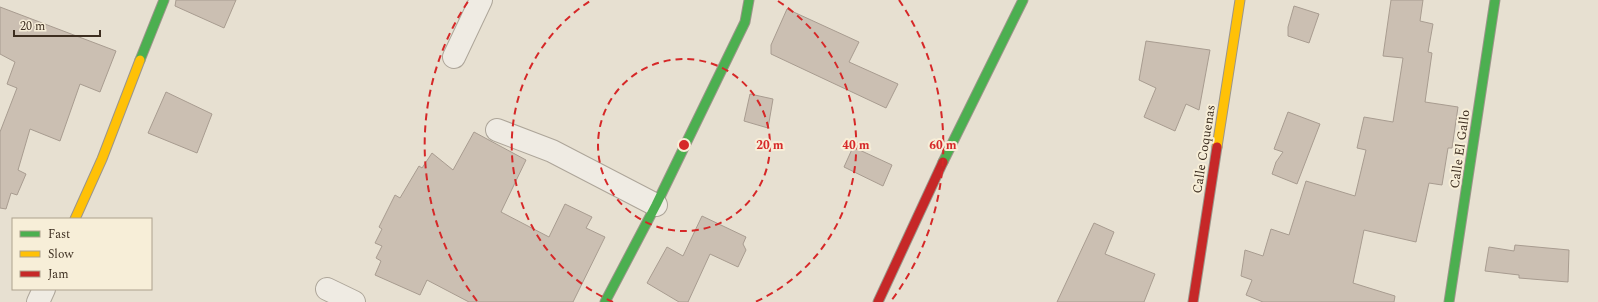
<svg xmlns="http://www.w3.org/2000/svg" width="1598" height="302" font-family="Spectral,serif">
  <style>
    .building { fill: #cbbfb2; stroke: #a89c90 }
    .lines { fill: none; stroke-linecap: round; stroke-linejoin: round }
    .street-casing { stroke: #ada599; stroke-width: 24 }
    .fast-casing { stroke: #9c958a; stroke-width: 11 }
    .slow-casing { stroke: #9c958a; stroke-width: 11 }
    .jam-casing { stroke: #9c958a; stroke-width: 11 }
    .street { stroke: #efebe3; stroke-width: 22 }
    .fast { stroke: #4caf50; stroke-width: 9 }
    .slow { stroke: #ffc107; stroke-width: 9 }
    .jam { stroke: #c62828; stroke-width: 9 }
    .ring { fill: none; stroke: #d62828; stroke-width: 2; stroke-dasharray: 7 5 }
    .labels { text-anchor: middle; stroke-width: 4; stroke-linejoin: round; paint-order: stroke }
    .street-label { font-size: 13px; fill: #3d2e20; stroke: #f7eed8 }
    .centre { fill: #d62828; stroke: #f7eed8; stroke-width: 2 }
    .ring-label { font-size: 12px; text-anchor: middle; font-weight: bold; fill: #d62828; stroke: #f7eed8; stroke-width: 4; stroke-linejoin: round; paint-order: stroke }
  </style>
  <rect width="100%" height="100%" fill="#e7e0d1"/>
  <path class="building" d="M176,0H236L224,28L175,6Z
    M1391,0H1423L1420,21L1433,24L1428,52L1432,53L1425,102L1458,107L1452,148H1448L1442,185L1429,183L1416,242L1364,230L1353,283L1395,296L1394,302H1263L1246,295L1252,280L1241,276L1245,250L1263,256L1271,229L1289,235L1306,181L1355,196L1366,150L1357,148L1364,117L1393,122L1403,58L1383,56Z
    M1294,6L1319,14L1309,43L1288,36V27Z
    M0,7L116,51L100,92L80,84L60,141L30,129L18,170L26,174L17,195L11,193L6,209L0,208V132L17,88L7,84L15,62L0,54Z
    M787,9L859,42L849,62L898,84L886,108L771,54V45Z
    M1146,41L1210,50L1199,110L1186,104L1175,131L1144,117L1156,88L1139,80Z
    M166,92L212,114L197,153L148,133Z
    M750,94L773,99L768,128L744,121Z
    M1288,112L1320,124L1297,184L1272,174L1276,162L1283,152L1274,149Z
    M474,132L526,160L501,212L549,237L565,204L592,217L586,228L605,237L573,302H469L427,280L420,295L375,275L381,261L376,258L382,246L375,243L382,229L379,227L395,195L400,198L419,166L422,168L432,153L453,170Z
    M853,147L892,165L883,186L844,167Z
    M702,216L746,237L743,244L746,250L738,267L710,254L688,302H679L647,283L667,247L683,256Z
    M1094,223L1114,232L1105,254L1155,274L1144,302H1057Z
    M1515,245L1569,250L1568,282L1519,278V275L1485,271L1489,247L1514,251Z"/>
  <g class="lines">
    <g class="street-casing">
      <path id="street" d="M454,57L481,0
        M497,130L552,151L656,205
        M327,289L354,302
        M38,302L44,289"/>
    </g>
    <g class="fast-casing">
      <path id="fast" d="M140,60L164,0
        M943,162L1023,0
        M605,302L656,205L745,22L749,0
        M1449,302L1495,0"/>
    </g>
    <g class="slow-casing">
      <path id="slow" d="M1217,147L1240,0
        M75,219L102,159L140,60"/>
    </g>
    <g class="jam-casing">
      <path id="jam" d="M878,302L943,162
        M1193,302L1217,147"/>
    </g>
    <use href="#street" class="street"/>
    <use href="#fast" class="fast"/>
    <use href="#slow" class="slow"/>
    <use href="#jam" class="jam"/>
  </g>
  <g class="ring">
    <circle cx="684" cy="145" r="86"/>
    <path d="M613 302A172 172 0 0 1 590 1M778 1A172 172 0 0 1 755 302"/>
    <path d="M477 301A259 259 0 0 1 469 0M899 0A259 259 0 0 1 891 301"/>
  </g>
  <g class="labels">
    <g class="street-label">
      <text transform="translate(1203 149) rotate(-81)" y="5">Calle Coquenas</text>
      <text transform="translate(1459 149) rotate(-82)" y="5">Calle El Gallo</text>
    </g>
  </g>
  <circle cx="684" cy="145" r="6" class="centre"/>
  <g class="ring-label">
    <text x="770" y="149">20 m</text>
    <text x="856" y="149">40 m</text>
    <text x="943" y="149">60 m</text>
  </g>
  <rect x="12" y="218" width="140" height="72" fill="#f7eed8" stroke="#ada18e"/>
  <rect x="20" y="231" width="20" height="6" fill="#4caf50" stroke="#ada18e"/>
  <text x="48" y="238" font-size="12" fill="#3d2e20">Fast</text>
  <rect x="20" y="251" width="20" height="6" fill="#ffc107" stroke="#ada18e"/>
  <text x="48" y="258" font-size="12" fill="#3d2e20">Slow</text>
  <rect x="20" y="271" width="20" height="6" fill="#c62828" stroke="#ada18e"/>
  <text x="48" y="278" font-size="12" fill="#3d2e20">Jam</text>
  <path d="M14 30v6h86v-6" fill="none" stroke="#3d2e20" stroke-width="2"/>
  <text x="20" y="30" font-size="12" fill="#3d2e20" stroke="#f7eed8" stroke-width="3" paint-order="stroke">20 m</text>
</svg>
